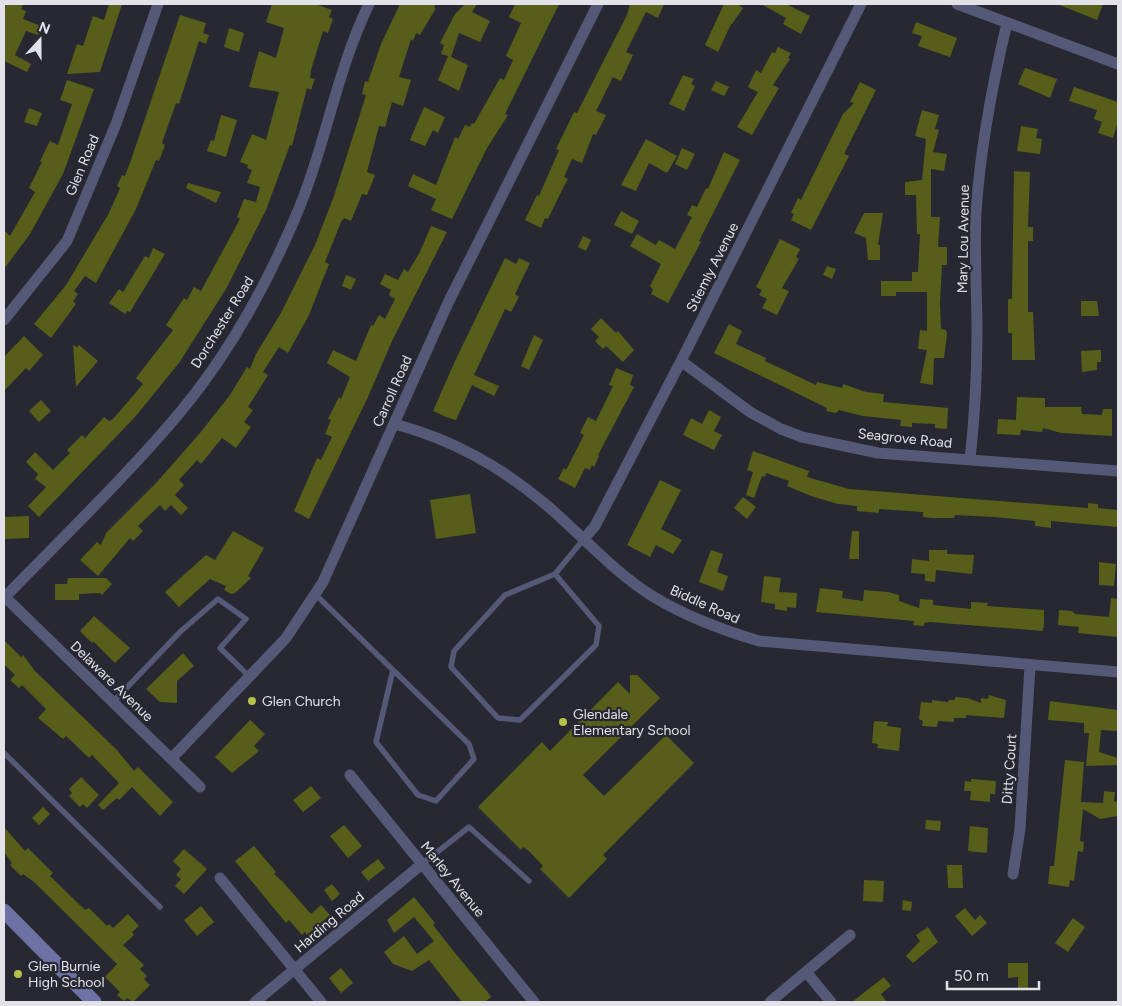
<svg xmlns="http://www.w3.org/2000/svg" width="1122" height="1006" font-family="Figtree,sans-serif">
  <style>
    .building { fill: #575e1a }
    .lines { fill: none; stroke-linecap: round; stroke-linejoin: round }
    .lane { stroke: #555877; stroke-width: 5.5 }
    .street { stroke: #555877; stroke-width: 11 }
    .secondary { stroke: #6d71a3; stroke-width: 15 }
    .poi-dot { fill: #b4c24a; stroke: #272831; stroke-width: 2 }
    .labels { text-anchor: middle; stroke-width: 4.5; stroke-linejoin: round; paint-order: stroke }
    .street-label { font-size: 14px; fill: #e2e2e8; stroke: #272831 }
    .poi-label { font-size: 14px; fill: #e2e2e8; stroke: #272831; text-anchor: start }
  </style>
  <rect width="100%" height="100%" fill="#272831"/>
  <path class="building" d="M6,4H23L21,9L26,11L23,19L41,26L38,35L26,31L15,55L31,64L27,72L4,61V11Z
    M109,4H122L100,72L67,74L77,44L83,46L93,16L104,20Z
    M272,4H315L332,10L329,17L333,19L328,33L323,31L311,70L310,78L315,79L311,90L307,88L292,146L290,145L266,210L226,289L179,363L135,417L39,517L28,506L46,487L35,479L38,474L26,462L35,452L53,470L70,453L67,450L82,435L85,438L104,417L109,421L113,419L143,384L136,378L173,330L166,325L184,298L187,300L194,287L201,291L240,219L237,217L244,199L256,202L260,187L247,183L252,170L247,168L248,165L240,162L252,134L266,140L279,92L249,87L259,51L276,58L284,28L266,22Z
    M400,4H436L434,7L436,8L420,35L416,33L413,41L411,39L404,61L399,77L411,80L403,106L392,102L385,127L379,126L367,172L375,175L367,195L362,194L351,221L344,218L341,222L325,262L329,264L309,315L288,353L279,347L263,372L268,375L248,407L253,410L244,422L251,427L236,448L222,438L201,464L197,460L179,480L184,485L175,495L188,508L181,515L171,505L165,511L160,505L138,526L143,531L133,541L130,538L98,576L80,560L97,542L101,545L106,533L157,482L200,433L230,395L247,367L250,369L256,354L281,313L315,245L334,196L366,95L362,94L365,81L368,82L381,44Z
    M465,4H477L472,12L490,21L480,42L459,33L451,57L468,65L459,91L438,80L448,56L441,54L444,45L440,43L455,14Z
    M515,4H559L505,114L508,115L487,148L452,219L431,210L436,199L408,186L413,174L436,185L455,137L458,139L465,125L470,127L472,123L474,124L500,78L504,80L513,60L506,56L521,23L509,17Z
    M630,4H664L658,18L646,12L626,52L633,55L621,81L613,77L596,111L606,115L596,135L593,134L582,163L572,159L564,177L568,179L563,188L548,219L545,218L541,228L525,220L537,195L539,196L559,150L556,149L574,112L577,113L627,15Z
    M724,4H737L743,8L732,24H731L718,52L705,45Z
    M761,4H786L810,16L801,34L783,24L786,18Z
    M1057,4H1103L1097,20Z
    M180,15L206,23L203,33L209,35L206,44L199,41L179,104L176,103L162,143L165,145L159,161L156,160L136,209L96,283L85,276L74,291L78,294L73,301L76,304L51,338L34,324L66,285L109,213L120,188L117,186L122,175L125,176L131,160Z
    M916,22L957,38L950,57L918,46L922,36L912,33Z
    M229,28L244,33L239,52L224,47Z
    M778,47L791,53L788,58L790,59L773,85L779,88L752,135L737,127L758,92L748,87L756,70L761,73L772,52L775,53Z
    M1025,68L1057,79L1050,98L1018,84Z
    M683,75L694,79L691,84L695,86L684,111L669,104Z
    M67,80L94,89L63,174L30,234L4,269V230L10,236L35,192L29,188L42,162L40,161L50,141L58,145L72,104L60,100Z
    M716,81L729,87L724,96L711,90Z
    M860,82L876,90L844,154L849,156L811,230L791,220L794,214L791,213L798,198L801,200L843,114L854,103L850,102Z
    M1074,87L1118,102V122L1113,138L1098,133L1102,122L1094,119L1097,110L1069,101Z
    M424,107L445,117L438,133L433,130L425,146L410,140Z
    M29,108L42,113L37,126L24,122Z
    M922,110L939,115L935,129L939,130L933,152L947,154L944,171L931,169V217H940L938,247H947V265H942L940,303L941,329L946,330L947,334L944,358H934L933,385L920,383L927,350L918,349L920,330L927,331V292H896V296H881V281H912V272H918L920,234H917L916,195H905V182L922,180L926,139L915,136Z
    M221,115L237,120L226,157L207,151L211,140L214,141Z
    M1021,126L1038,129L1036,138L1042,139L1040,154L1017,151Z
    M646,139L677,156L667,173L649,163L636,191L621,185Z
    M682,148L695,154L687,170L675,164Z
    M724,152L740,160L699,241L701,242L668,303L651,294L653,290L650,286L661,264L630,246L637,234L656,245L659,240L675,249L692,217L687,215L692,205L697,207L706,188L708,189Z
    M1014,171L1030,172L1028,227H1033V241H1028V312H1033L1035,360H1012V333H1008V299H1012Z
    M188,183L221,192L216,203L186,188Z
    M621,211L639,221L632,234L614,225Z
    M864,213H883L878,245H880V260H868L866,238L854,233Z
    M431,226L447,232L392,341L368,397L309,519L294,511L317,458L321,460L332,437L325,434L331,420L328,419L339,397L341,399L350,377L327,363L333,350L356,361L371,325L373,326L379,315L385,319L395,299L389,295L391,290L380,284L385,274L398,280L404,269L408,272L420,252Z
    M583,236L591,240L586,251L578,247Z
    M780,239L800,249L796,257L799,259L782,288L789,291L777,315L762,308L767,299L759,295L762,290L756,287Z
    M153,248L165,254L130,312L127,311L125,314L109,303L119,289L123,292L145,256L149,258Z
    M505,258L516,264L519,258L530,263L515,294L519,297L511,312L505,309L474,375L499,386L494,396L472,385L456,420L446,417L433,411L455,361Z
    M827,266L836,269L832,279L823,275Z
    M346,275L356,279L351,290L342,286Z
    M1081,301H1097L1099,316H1081Z
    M601,318L616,333L618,331L634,350L623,362L606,346L603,349L595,341L599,337L591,329Z
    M729,324L742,331L736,344L766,358L765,361L816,385L817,382L842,388L843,384L866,392L884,394L883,402L948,408L947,429L935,428V424L912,423V427L900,426L901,420L863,416L839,410L836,413L826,411L827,408L714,353Z
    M534,335L543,340L529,370L521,366Z
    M24,336L43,355L29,371L26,368L4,391V357Z
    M73,345L77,347L79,345L98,361L76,387Z
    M1101,350V362H1097V370L1082,372L1081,351Z
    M616,368L633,375L630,385L634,387L598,455L599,456L594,467L592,465L590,470L585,468L575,488L558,479L564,468L566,470L584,435L580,433L588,417L596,421L613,386L609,385Z
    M1017,397L1045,398V407H1081L1082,414L1102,415L1103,409H1112V436L1061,433L1043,428L1042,432L1021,430L1020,435L997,434L998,419L1016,420Z
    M41,400L51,411L39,422L29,411Z
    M709,410L721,417L714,431L722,435L714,450L683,435L691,418L702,424Z
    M753,451L809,471L807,477L849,489L1088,508V503L1098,504V508L1118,510V527L1051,521V528L1035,526V521L994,517L955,515L954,518H932L923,517V512L879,509V513L857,511V506L838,504L811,496L787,486L789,481L766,473L765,477L762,476L754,498L746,495L753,472L747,470Z
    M660,480L681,490L661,529L682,540L673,554L656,545L650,557L627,545Z
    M470,494L476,533L436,539L430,500Z
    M743,497L756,507L747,519L734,508Z
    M29,516V538L4,539V517Z
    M233,531L264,548L248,576L251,578L235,593L231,594L224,590L226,586L210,579L179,607L165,592L206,555L215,560Z
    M852,531H859V559H849Z
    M711,550L723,554L717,572L728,576L723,591L699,582Z
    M929,550H947V554L974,555L972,574L936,570L935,582L925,581V574L911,573L912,559L929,561Z
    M1099,562L1116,564L1114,586L1099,585Z
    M764,576L781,578L779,592L797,593L796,608L787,607V611L775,609V604L761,602Z
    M68,578H106L112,584L102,595L100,593L79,594V600H55V584H67Z
    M820,588L843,591L842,598L863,601L864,590L888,592L899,595V601L919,608L920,599L933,600V605L971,609V602L988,603L987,606L1044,610V624L1043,631L930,622L924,623V626L913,625L914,621L816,612Z
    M1111,598L1118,599V637L1078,633L1079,627L1058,625L1059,610L1072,611L1075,614L1109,617Z
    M94,616L130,648L115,663L93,641L92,643L80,631Z
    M4,640L21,657L23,655L35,671L117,750L134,771L138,767L173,802L160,816L132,787L119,800L117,798L103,810L98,805L119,783L92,755L89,758L66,736L63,739L38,718L46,709L22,685L19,688L10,680L15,675L4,664Z
    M183,653L194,666L177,681V703L160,702L146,689Z
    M630,675H637L660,698L583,775L604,796L666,735L694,763L603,855L607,859L569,898L540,869L543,866L529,851L523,847L521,850L478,807L542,742L550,751L618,682L630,694Z
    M989,695L1006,700L1004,718L966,715V718H954V722L938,721L937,727L922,726L923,721L919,719L921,702L932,703V700L948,702L949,700H955V697L967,698L981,703V698L988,699Z
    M1050,701L1118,710V731L1101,730L1099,752L1118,758V765L1086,766L1089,733H1084V723L1048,720Z
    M250,720L265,734L254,746L259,751L232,773L215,757Z
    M874,721L888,722L887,726L901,728L899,751L877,748L878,744L872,743Z
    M1065,760L1084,762L1081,802L1103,803L1104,791L1115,792L1114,801L1118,802V816L1100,819L1083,809L1080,841L1084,842L1083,852L1078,851L1074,881L1070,880L1069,887L1048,884L1050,866H1054Z
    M81,777L99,795L87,808L83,804L80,807L69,796L72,793L69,789Z
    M971,779L996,781L995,794H990V802L970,800L971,791H964L965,781L971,782Z
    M311,786L321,798L303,812L293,800Z
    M43,807L50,814L39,825L32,818Z
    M926,820L941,821L940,831L925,829Z
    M344,825L362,846L348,858L330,836Z
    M970,826L988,828L987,853L968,851Z
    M4,827L25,851L28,848L53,873L50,876L85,910L89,908L107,926L109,924L113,928L128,914L139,926L132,932L134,935L123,945L144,965L140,969L147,976L144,979L150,985L133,1002L127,998L124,1001L117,995L120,992L105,977L117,964L34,882L23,874L21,876L10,865L12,863L4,852Z
    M254,846L276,872L274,874L283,882L311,914L321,905L330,915L307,935L305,932L302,935L289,920L286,923L235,861Z
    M184,849L207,869L184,894L175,886L181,879L176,875L181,869L173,861Z
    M378,859L385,868L368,881L361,872Z
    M947,865H962L963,888H948Z
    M864,880L884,881L883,902L863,901Z
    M332,884L340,894L332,901L324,890Z
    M414,897L435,923L433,925L455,953L490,995L491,997L485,1002H462L429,960L412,971L393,964L384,952L404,936L417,954L434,941L414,917L394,933L387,920Z
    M903,900L912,902L911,911L902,910Z
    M201,906L214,922L197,936L184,920Z
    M965,908L975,920L980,915L987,923L972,936L955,916Z
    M1073,918L1085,927L1068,952L1055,943Z
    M928,927L938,942L913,963L906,956L920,941L916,935Z
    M1008,963H1028V989H1018V977L1008,978Z
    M341,968L353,983L341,993L329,978Z
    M884,977L891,986L881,994L887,1002H852Z"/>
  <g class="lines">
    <path class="lane" d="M555,574L599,626L596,645L520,720L498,718L451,667L454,651L505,595L555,574L583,540
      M316,595L469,744L474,759L436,801L418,795L376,742L393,670
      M113,702L181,631L218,599L246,619L220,648L250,677
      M4,753L160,907
      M422,864L469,827L529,881"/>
    <path class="street" d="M957,4L1118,64
      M4,320L67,241L116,124L158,4
      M681,361L750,412L781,429L802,437L878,453L1118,471
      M395,424C453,440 498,465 544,503C581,534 613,572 654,597C687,617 722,630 759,641L1118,672
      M970,459C975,416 977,373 977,330C977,292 974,252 976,213C980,148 992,86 1007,23
      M583,540L595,526L681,361L861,4
      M4,596L200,787
      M5,597C64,536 127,476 182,410C229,353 266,286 295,218C325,149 336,72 369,4
      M171,759L286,638L323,582L448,303L598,4
      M350,775L534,1002
      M1013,874L1020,829L1030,666
      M220,878L321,1002
      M807,973L831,1002
      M255,1002L422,864
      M770,1002L850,935"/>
    <path class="secondary" d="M4,911L94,1002"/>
  </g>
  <g class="poi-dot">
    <circle cx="252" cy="701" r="5"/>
    <circle cx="563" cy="722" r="5"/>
    <circle cx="18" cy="974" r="5"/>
  </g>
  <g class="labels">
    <g class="street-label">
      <text transform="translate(82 165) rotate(-67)" y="5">Glen Road</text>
      <text transform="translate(963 239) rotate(-89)" y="5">Mary Lou Avenue</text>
      <text transform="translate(712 267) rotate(-63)" y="5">Stiemly Avenue</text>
      <text transform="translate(222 322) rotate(-58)" y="5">Dorchester Road</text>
      <text transform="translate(392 391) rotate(-66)" y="5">Carroll Road</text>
      <text transform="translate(905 438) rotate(6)" y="5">Seagrove Road</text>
      <text transform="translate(705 604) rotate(24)" y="5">Biddle Road</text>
      <text transform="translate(112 681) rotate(44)" y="5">Delaware Avenue</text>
      <text transform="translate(1009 769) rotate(-86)" y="5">Ditty Court</text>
      <text transform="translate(453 879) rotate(51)" y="5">Marley Avenue</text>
      <text transform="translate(329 922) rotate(-40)" y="5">Harding Road</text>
    </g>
    <g class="poi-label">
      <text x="262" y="706">Glen Church</text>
      <text x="573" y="719">Glendale<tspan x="573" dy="16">Elementary School</tspan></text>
      <text x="28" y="971">Glen Burnie<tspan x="28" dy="16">High School</tspan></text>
    </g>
  </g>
  <rect width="1122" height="1006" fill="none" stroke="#e2e2e8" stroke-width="10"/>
  <g transform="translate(40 40) rotate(21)" stroke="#272831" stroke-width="4" paint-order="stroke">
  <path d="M0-4L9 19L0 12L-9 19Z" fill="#e2e2e8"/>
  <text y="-8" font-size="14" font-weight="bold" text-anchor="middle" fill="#e2e2e8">N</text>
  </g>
  <path d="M947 981v8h92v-8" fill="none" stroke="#e2e2e8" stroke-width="2.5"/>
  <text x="954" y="981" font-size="15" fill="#e2e2e8" stroke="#272831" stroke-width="4" paint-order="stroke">50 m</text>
</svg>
